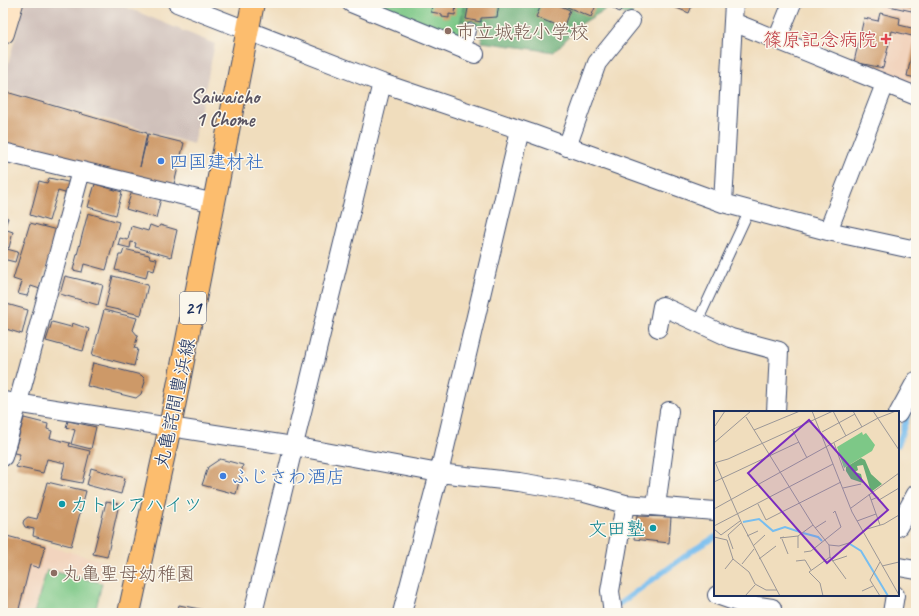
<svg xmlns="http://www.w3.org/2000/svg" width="919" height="616" font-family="Caveat,'Klee One',sans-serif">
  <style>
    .built { fill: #f2d4be }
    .industrial { fill: #cfc0ba }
    .green { fill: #7dc887; stroke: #4c7c72 }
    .forest { fill: #66ac74; stroke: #406e69 }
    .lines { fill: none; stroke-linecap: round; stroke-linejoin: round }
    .stream { stroke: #78beef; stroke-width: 5.5 }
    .building { fill: #cd9968 }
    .lane-casing { stroke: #3b496c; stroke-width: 11 }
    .street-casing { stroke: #3b496c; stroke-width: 20 }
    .secondary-casing { stroke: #3b496c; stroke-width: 24 }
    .primary-casing { stroke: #3b496c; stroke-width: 24 }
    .lane { stroke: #fff; stroke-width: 9 }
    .street { stroke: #fff; stroke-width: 18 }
    .secondary { stroke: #fee5c5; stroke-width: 22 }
    .primary { stroke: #fcbd6e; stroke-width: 22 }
    .education-dot { fill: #8d6e63; stroke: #fbf7ec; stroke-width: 1.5 }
    .health-dot { fill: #e0444e; stroke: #fbf7ec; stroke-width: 1.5 }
    .shop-dot { fill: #3f7fe0; stroke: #fbf7ec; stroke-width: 1.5 }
    .culture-dot { fill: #0f9aa8; stroke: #fbf7ec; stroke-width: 1.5 }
    .labels { text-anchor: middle; stroke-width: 3; stroke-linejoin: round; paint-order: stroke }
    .shield { fill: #fbf7ec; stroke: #5e6b89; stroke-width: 1 }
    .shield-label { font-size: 18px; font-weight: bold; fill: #1b2f5e }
    .education-label { font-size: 19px; fill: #785e54; stroke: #fbf7ec; text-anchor: start }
    .health-label { font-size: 19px; fill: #be3a42; stroke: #fbf7ec; text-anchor: end }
    .shop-label { font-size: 19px; fill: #366cbe; stroke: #fbf7ec; text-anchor: start }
    .street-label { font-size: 19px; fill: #1b2f5e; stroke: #fbf7ec }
    .culture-label { font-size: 19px; fill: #0d838f; stroke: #fbf7ec; text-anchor: start }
    .neighbourhood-label { font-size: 20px; font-weight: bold; fill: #595462; stroke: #fbf7ec }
    .inset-river { fill: none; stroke: #78beef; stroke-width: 2 }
    .inset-road { fill: none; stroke: #9b9797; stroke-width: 1 }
    .view { fill: #7b2cbf; fill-opacity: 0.15; stroke: #7b2cbf; stroke-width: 2 }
    .inset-edge { fill: none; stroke: #1b2f5e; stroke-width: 2 }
  </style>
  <rect width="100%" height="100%" fill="#fbf7ec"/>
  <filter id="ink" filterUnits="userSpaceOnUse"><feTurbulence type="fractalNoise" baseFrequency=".025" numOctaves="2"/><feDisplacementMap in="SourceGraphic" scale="8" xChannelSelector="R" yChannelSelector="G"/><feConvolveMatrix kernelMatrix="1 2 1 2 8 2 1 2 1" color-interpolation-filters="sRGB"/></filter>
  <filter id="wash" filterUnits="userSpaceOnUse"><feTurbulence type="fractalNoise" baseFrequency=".012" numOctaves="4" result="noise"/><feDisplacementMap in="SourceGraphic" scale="16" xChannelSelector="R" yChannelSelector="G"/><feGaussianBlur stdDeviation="0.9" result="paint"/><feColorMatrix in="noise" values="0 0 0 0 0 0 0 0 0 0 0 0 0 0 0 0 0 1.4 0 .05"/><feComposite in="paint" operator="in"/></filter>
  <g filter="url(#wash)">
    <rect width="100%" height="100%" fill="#f0ddbd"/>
    <path class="built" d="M879,3H916V88L851,64L864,12L877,15Z
      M3,534L107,562L95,613H3Z"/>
    <path class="industrial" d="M25,3H116L215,44L193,144L3,90V82Z"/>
    <path class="green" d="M371,3H464L458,40Z
      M47,570L102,583L95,613H34Z"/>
    <path class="forest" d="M464,3H632L635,5L631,16L608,8L581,24L554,52L482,42V29L461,21Z"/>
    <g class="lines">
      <path class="stream" d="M898,445L911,406
        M615,607L695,549L715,537"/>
    </g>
    <g id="blocks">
      <path class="building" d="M432,3H456L455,15L449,14V18L442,17V14L431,12Z
        M469,3H499L497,17L481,18V22L466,19Z
        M542,3H553L570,10L563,28L536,17Z
        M558,3H597L591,17Z
        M618,3L626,5L619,12L613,8Z
        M676,3H693L689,13L674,7Z
        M890,3H916V12L889,6Z
        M880,13L900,18L899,25L916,29V37L892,31L883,68L854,62L864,18L878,21Z
        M915,39H916V78L907,76Z
        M3,91L147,133L140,167L148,134L184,143L173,188L3,146Z
        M49,178L72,183L68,194L58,191L49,221L30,215L39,181L47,183Z
        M95,184L122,192L116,215L88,207Z
        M3,190L7,191L3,203Z
        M132,191L161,198L156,218L126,209Z
        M88,213L119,222L106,270L84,264L82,272L73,270Z
        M3,216L8,218L4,229L13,232L9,248L3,246Z
        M30,223L57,230L40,289L31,286L27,296L18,294L22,282L13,279Z
        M150,225L158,228L160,225L177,230L171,257L135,247L136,243L131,242L130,248L118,245L120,238L128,240L131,226L148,231Z
        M3,248L18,252L15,262L3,259Z
        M124,249L149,255L150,258L157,259L154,271L148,269L146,278L115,270L119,255H122Z
        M65,276L103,285L98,305L60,294Z
        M113,276L148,285L141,315L105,307Z
        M3,303L28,310L22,334L3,328Z
        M104,310L137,318L133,330L138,336L134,348L138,349L134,366L92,355Z
        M52,322L71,327L72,323L89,329L83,351L46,341Z
        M93,363L141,375L144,378L145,382L141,394L136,398L87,386Z
        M24,418L48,424L47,429L52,431L50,438L70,443L69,446L90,451L82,483L61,479L65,463L47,459L43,473L16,467L20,454L14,453Z
        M68,421L96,427L91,449L71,444L75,430L66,427Z
        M220,459L243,465L236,494L202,485L208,467Z
        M91,468L125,478L121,494L87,485Z
        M47,482L86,491L71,546L33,536L34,529L25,527L23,523L24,520L28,517L37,519Z
        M106,502L119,504L107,557L93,554Z
        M637,516L671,517L669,543L634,539Z
        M3,535L45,546L39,568L30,565L18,613H3Z
        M179,605L215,612V613H177Z"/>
    </g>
  </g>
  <g filter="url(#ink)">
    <use href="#blocks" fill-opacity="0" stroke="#3b496c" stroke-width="1"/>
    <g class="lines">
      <g class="lane-casing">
        <path id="lane" d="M466,51L471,28
          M697,323L749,211"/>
      </g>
      <g class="street-casing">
        <path id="street" d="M177,3L382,83L530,133L723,203L828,231L916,250
          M351,3L475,54
          M733,22L916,96
          M777,40L792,3
          M567,147L597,63L631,21
          M3,152L214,203
          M723,203L734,3
          M828,231L885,84
          M658,328L662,306L731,338L779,351L776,412
          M3,401L293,446L439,473L519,482L585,493L625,504L715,511
          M898,414L916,381
          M3,457L81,171
          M656,506L669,411
          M898,527L916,494
          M899,567L916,570
          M717,595L740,603L772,608
          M253,613L382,83
          M402,613L439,473L520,130
          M613,613L610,591L625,504
          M892,613L895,595"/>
      </g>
      <g class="secondary-casing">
        <path id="secondary" d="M3,33L12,3"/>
      </g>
      <g class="primary-casing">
        <path id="primary" d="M129,613L170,427L253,3"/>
      </g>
      <use href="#lane" class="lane"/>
      <use href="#street" class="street"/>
      <use href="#secondary" class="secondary"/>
      <use href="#primary" class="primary"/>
    </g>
  </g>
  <g class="education-dot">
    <circle cx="448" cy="31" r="4"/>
    <circle cx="54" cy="573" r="4"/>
  </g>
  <path class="health-dot" d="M884 33h4v4h4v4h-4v4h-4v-4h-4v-4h4z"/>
  <g class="shop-dot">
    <circle cx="161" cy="161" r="4"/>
    <circle cx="223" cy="476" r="4"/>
  </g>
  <g class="culture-dot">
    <circle cx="62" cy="504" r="4"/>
    <circle cx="653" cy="528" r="4"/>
  </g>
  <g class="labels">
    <rect class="shield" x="180" y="292" width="26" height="32" rx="3"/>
    <g class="shield-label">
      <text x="193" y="314">21</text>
    </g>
    <g class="education-label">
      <text x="456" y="38">市立城乾小学校</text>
      <text x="62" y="580">丸亀聖母幼稚園</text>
    </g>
    <g class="health-label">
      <text x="877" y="46">篠原記念病院</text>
    </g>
    <g class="shop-label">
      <text x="169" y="168">四国建材社</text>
      <text x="231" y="483">ふじさわ酒店</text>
    </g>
    <g class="street-label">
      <text transform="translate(174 403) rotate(-78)" y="7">丸亀詫間豊浜線</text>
    </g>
    <g class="culture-label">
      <text x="70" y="511">カトレアハイツ</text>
      <text x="645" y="535" text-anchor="end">文田塾</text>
    </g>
    <g class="neighbourhood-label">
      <text x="225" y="103">Saiwaicho<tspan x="225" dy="23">1 Chome</tspan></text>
    </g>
  </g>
  <g transform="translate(714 411)">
    <rect width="185" height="185" fill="#f0ddbd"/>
    <path d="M148,21L149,24L152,22L161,34L158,40L130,57L123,36Z" fill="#7dc887"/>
    <path d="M147,47L151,49L157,63L168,73L157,81L149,54L143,55L144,59L141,61L147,63L149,72L137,68L132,60V56Z" fill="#66ac74"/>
    <path class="inset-river" d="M29,111L45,108L59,120L71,116L86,121M89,122L104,126L108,130M136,133L147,140L174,185"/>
    <path class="inset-road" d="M98,0L138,101L185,184M139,0L148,16M159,0L185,39M32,6L99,114L115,134L116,146L95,161L106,172L109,185M1,15L11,0M78,18L93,47M40,19L86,0M108,21L141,3M0,32L37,0M120,32L130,60M1,51L28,113L66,185M0,52L14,48L119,0L132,25M0,71L85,31M129,77L147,73M155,83L166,114M157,89L164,86L165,89L185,77M44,93L52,109L127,71M137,97L185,62M0,98L164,7L182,0M143,110L162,103M0,115L119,53M101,117L112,110M0,118L7,124L26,110M33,125L44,120M0,126L13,129L19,148L35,161L41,173L52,179H63M70,126L66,127L84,125M68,128L74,143M115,134L125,135L138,131L153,118L170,113L185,104M39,135L51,124M84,137V125L99,114M19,138L14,124L27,112M90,141L97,140L127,116L121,100L119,102M116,146L132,168M45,148L62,135M82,150L91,149L97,159M118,150L133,145M166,151L156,169L166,185M28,153L40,138M168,155L185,151M11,158L19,148M148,180L159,175M31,185L41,174"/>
    <path class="view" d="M95,9L174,99L113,152L34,62Z"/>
    <rect width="185" height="185" class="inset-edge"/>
  </g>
  <rect width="919" height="616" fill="none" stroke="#fbf7ec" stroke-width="16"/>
</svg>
